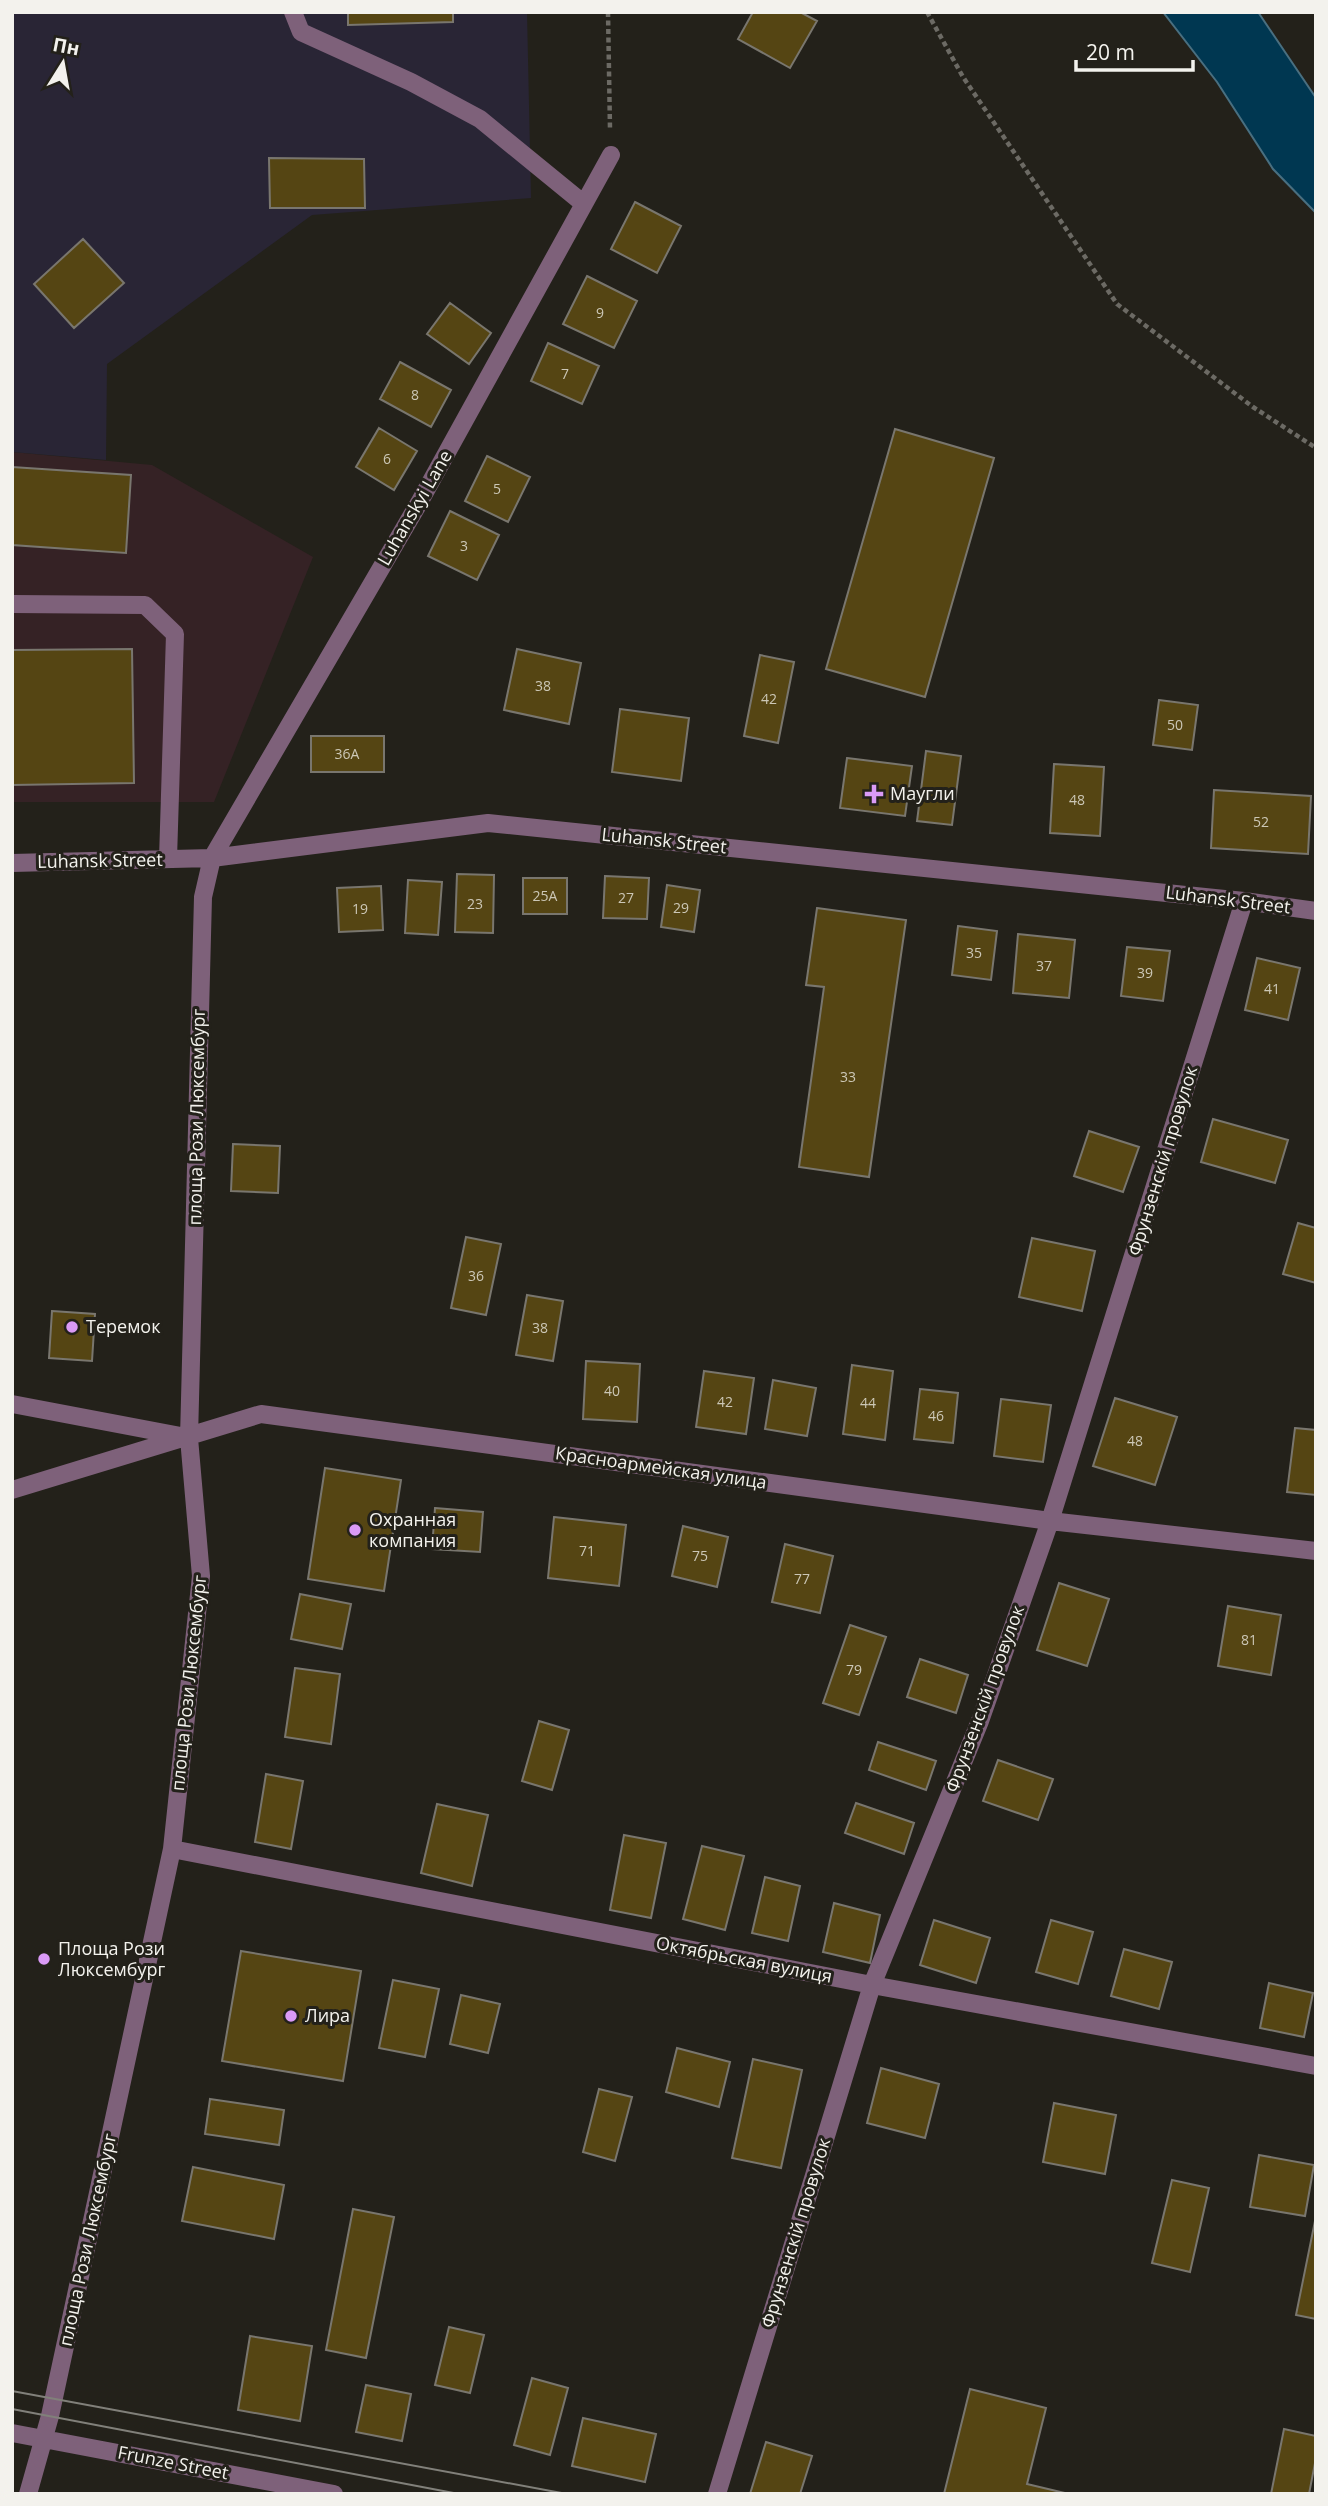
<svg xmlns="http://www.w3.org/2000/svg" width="1328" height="2506" font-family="'Open Sans',sans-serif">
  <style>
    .commercial { fill: #352225 }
    .industrial { fill: #292535 }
    .water { fill: #003751; stroke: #496f80; stroke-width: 2 }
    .building { fill: #554513; stroke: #79766e; stroke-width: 2 }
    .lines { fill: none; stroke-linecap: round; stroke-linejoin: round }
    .path { stroke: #6c6a64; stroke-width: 4.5; stroke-dasharray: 5 3.5; stroke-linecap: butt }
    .minor { stroke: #7e617a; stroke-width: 18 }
    .tram { stroke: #81807a; stroke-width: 2 }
    .poi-dot { fill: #da9af6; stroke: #23211a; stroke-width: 2.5 }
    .labels { text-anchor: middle; stroke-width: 6; stroke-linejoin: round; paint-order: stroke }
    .number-label { font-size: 14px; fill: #ccc7b6 }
    .street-label { font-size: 18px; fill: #f3f2ed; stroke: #23211a }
    .poi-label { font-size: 18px; fill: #f3f2ed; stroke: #23211a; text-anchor: start }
  </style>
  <rect width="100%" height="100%" fill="#23211a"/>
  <path class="commercial" d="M12,452L152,465L313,557L214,802H12Z"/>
  <path class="industrial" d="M12,12H527L531,198L312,215L107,364L106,460L12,452Z"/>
  <path class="water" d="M1163,12H1258L1316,98V213L1273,169L1217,82Z"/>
  <path class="building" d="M348,12H453V22L348,25Z
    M753,12H800L817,21L790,68L738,39Z
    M269,158L364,159L365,208H270Z
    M635,202L681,226L657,273L611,249Z
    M83,239L124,283L74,328L34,284Z
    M587,276L637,301L614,348L563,324Z
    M450,303L491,333L469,364L427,334Z
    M548,343L599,366L582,404L531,381Z
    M400,362L451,390L431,427L380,399Z
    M379,428L417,451L394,490L356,467Z
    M895,429L994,458L925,697L826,669Z
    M487,456L530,477L508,522L465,501Z
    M12,467L131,475L126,553L12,545Z
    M450,511L499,535L477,580L428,556Z
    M132,649L134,783L12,785V650Z
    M517,649L581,663L569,724L504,710Z
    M760,655L794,662L778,743L744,736Z
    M1159,700L1198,705L1192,750L1153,745Z
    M620,709L689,718L681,781L612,772Z
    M311,736H384V772H311Z
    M926,751L961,756L952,825L917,821Z
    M847,758L912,766L905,816L840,808Z
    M1054,764L1104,767L1100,836L1050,833Z
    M1214,790L1311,796L1308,854L1211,848Z
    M457,874L494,875L493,933L455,932Z
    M605,876L649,878L647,919L603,918Z
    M523,878H567V914H523Z
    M408,880L442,882L438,935L405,933Z
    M667,885L700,890L694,932L661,927Z
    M381,886L383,930L339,932L337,888Z
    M817,908L906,920L869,1177L799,1167L824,987L806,985Z
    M958,926L997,931L991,980L952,975Z
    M1018,934L1075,940L1069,998L1013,993Z
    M1127,947L1170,951L1163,1001L1121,996Z
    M1257,958L1300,968L1288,1020L1245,1010Z
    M1213,1119L1288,1140L1275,1183L1201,1162Z
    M1089,1131L1139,1147L1123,1192L1074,1176Z
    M233,1144L280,1146L278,1193L231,1191Z
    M1298,1223L1316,1228V1283L1283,1274Z
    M466,1237L501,1244L486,1315L451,1308Z
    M1032,1238L1095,1251L1082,1311L1019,1297Z
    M527,1295L563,1301L553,1361L516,1355Z
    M52,1311L95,1314L92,1361L49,1358Z
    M586,1361L640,1364L637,1422L583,1419Z
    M852,1365L893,1371L885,1440L843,1434Z
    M704,1371L754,1378L746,1434L696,1427Z
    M773,1380L816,1388L807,1436L765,1429Z
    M920,1389L958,1393L953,1443L914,1439Z
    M1115,1398L1177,1417L1155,1485L1093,1466Z
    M1001,1399L1051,1405L1043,1462L994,1456Z
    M1295,1428L1316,1430V1495L1287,1492Z
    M325,1468L401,1480L384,1591L308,1579Z
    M435,1508L483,1512L480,1552L432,1549Z
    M554,1517L626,1525L619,1586L548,1578Z
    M683,1526L728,1537L717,1587L672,1576Z
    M785,1544L833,1556L820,1613L772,1602Z
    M1059,1583L1109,1599L1087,1666L1037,1650Z
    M300,1594L351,1604L342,1649L291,1639Z
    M1228,1606L1281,1615L1271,1675L1218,1666Z
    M850,1625L886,1637L859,1715L823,1703Z
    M920,1659L968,1675L956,1713L907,1697Z
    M295,1668L340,1674L331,1744L285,1737Z
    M539,1721L569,1730L552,1790L522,1781Z
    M878,1742L936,1761L926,1790L869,1770Z
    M998,1760L1053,1779L1038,1820L983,1801Z
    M266,1774L303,1781L291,1849L255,1842Z
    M856,1803L914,1823L904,1854L845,1833Z
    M437,1804L488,1815L472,1886L421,1873Z
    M624,1835L666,1843L651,1918L610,1910Z
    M702,1846L744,1856L725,1930L683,1919Z
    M765,1877L800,1886L788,1941L752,1933Z
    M834,1903L880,1915L870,1963L823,1952Z
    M934,1920L990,1938L976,1983L920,1965Z
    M1051,1920L1093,1932L1078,1984L1036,1972Z
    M1124,1949L1172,1962L1159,2009L1111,1996Z
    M241,1951L361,1971L343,2081L222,2061Z
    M393,1980L439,1989L425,2057L379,2048Z
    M1269,1983L1313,1993L1304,2037L1260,2028Z
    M461,1995L500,2004L488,2053L450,2044Z
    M677,2048L730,2062L719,2107L666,2092Z
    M753,2059L802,2070L781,2168L732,2158Z
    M881,2068L939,2084L925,2138L867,2123Z
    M599,2089L632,2097L615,2161L583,2152Z
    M210,2099L284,2110L279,2145L205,2134Z
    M1054,2103L1116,2115L1105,2174L1043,2162Z
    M1259,2155L1314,2165L1305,2216L1250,2207Z
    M193,2167L284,2185L274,2239L182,2221Z
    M1172,2180L1209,2188L1190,2272L1152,2263Z
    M353,2209L394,2217L366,2358L326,2350Z
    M1316,2216V2319L1296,2315Z
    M449,2327L484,2335L470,2393L435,2385Z
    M250,2336L312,2346L300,2421L238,2410Z
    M532,2378L568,2388L550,2455L514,2445Z
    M366,2385L411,2394L402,2441L356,2432Z
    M970,2389L1046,2408L1027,2484L1069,2494H944Z
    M583,2418L656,2434L645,2482L572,2466Z
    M1284,2429L1316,2436V2458L1309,2494H1271Z
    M766,2442L812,2456L800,2494H750Z"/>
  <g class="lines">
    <path class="path" d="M608,12L610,129
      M927,12L963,77L1117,304L1253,407L1316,448"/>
    <path class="minor" d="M293,12L301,32L411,82L480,119L584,204
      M12,604L145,605L175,634L168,859
      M12,863L212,858L488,823L1244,901L1316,911
      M12,1404L186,1437
      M12,1490L261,1414L1050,1521L1316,1551
      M172,1849L872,1985L1316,2066
      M12,2433L334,2494
      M28,2494L50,2416L172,1849L201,1576L189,1438L203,897L212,858L419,503L611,155
      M717,2494L872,1985L980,1721L1050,1521L1244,901"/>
    <path class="tram" d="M12,2391L567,2494
      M12,2409L459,2494"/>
  </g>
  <g class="poi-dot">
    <path d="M870.5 783.5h7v7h7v7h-7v7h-7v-7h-7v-7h7z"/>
    <circle cx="72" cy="1327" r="7"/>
    <circle cx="355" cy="1530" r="7"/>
    <circle cx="44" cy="1959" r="7"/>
    <circle cx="291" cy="2016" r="7"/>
  </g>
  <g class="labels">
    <g class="number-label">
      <text x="600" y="318">9</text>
      <text x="565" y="379">7</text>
      <text x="415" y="400">8</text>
      <text x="387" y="464">6</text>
      <text x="497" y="494">5</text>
      <text x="464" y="551">3</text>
      <text x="543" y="691">38</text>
      <text x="769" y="704">42</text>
      <text x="1175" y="730">50</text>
      <text x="347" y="759">36А</text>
      <text x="1077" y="805">48</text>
      <text x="1261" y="827">52</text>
      <text x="545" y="901">25А</text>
      <text x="626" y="903">27</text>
      <text x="475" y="909">23</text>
      <text x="681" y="913">29</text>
      <text x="360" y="914">19</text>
      <text x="974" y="958">35</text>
      <text x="1044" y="971">37</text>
      <text x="1145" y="978">39</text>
      <text x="1272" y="994">41</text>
      <text x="848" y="1082">33</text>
      <text x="476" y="1281">36</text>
      <text x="540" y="1333">38</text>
      <text x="612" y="1396">40</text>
      <text x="725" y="1407">42</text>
      <text x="868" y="1408">44</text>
      <text x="936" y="1421">46</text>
      <text x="1135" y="1446">48</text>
      <text x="587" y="1556">71</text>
      <text x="700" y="1561">75</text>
      <text x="802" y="1584">77</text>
      <text x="1249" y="1645">81</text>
      <text x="854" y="1675">79</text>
    </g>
    <g class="street-label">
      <text transform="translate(415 508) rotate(-60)" y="6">Luhanskyi Lane</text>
      <text transform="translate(664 841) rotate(6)" y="6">Luhansk Street</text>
      <text transform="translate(100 861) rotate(-1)" y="6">Luhansk Street</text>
      <text transform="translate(1228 900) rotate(7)" y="6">Luhansk Street</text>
      <text transform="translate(197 1117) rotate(-89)" y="6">площа Рози Люксембург</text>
      <text transform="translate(1163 1161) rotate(-73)" y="6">Фрунзенскій провулок</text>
      <text transform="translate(661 1468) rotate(8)" y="6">Красноармейская улица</text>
      <text transform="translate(189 1683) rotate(-84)" y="6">площа Рози Люксембург</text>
      <text transform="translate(985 1699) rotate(-70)" y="6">Фрунзенскій провулок</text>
      <text transform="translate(744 1960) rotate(11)" y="6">Октябрьская вулиця</text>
      <text transform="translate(796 2233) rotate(-73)" y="6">Фрунзенскій провулок</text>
      <text transform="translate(88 2240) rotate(-78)" y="6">площа Рози Люксембург</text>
      <text transform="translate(173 2463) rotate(11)" y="6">Frunze Street</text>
    </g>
    <g class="poi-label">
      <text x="890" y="800">Маугли</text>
      <text x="86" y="1333">Теремок</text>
      <text x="369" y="1526">Охранная<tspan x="369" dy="21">компания</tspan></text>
      <text x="58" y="1955">Площа Рози<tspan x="58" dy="21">Люксембург</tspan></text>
      <text x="305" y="2022">Лира</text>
    </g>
  </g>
  <rect width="1328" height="2506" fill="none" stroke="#f3f2ed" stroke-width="28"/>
  <g transform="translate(63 63) rotate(11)" stroke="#23211a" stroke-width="5" paint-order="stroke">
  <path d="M0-5L12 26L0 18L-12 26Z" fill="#f3f2ed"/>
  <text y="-10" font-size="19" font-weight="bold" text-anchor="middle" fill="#f3f2ed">Пн</text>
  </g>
  <path d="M1076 60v10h117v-10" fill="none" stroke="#f3f2ed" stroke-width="3.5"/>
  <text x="1086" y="60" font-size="21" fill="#f3f2ed" stroke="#23211a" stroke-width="5" paint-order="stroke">20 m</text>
</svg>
